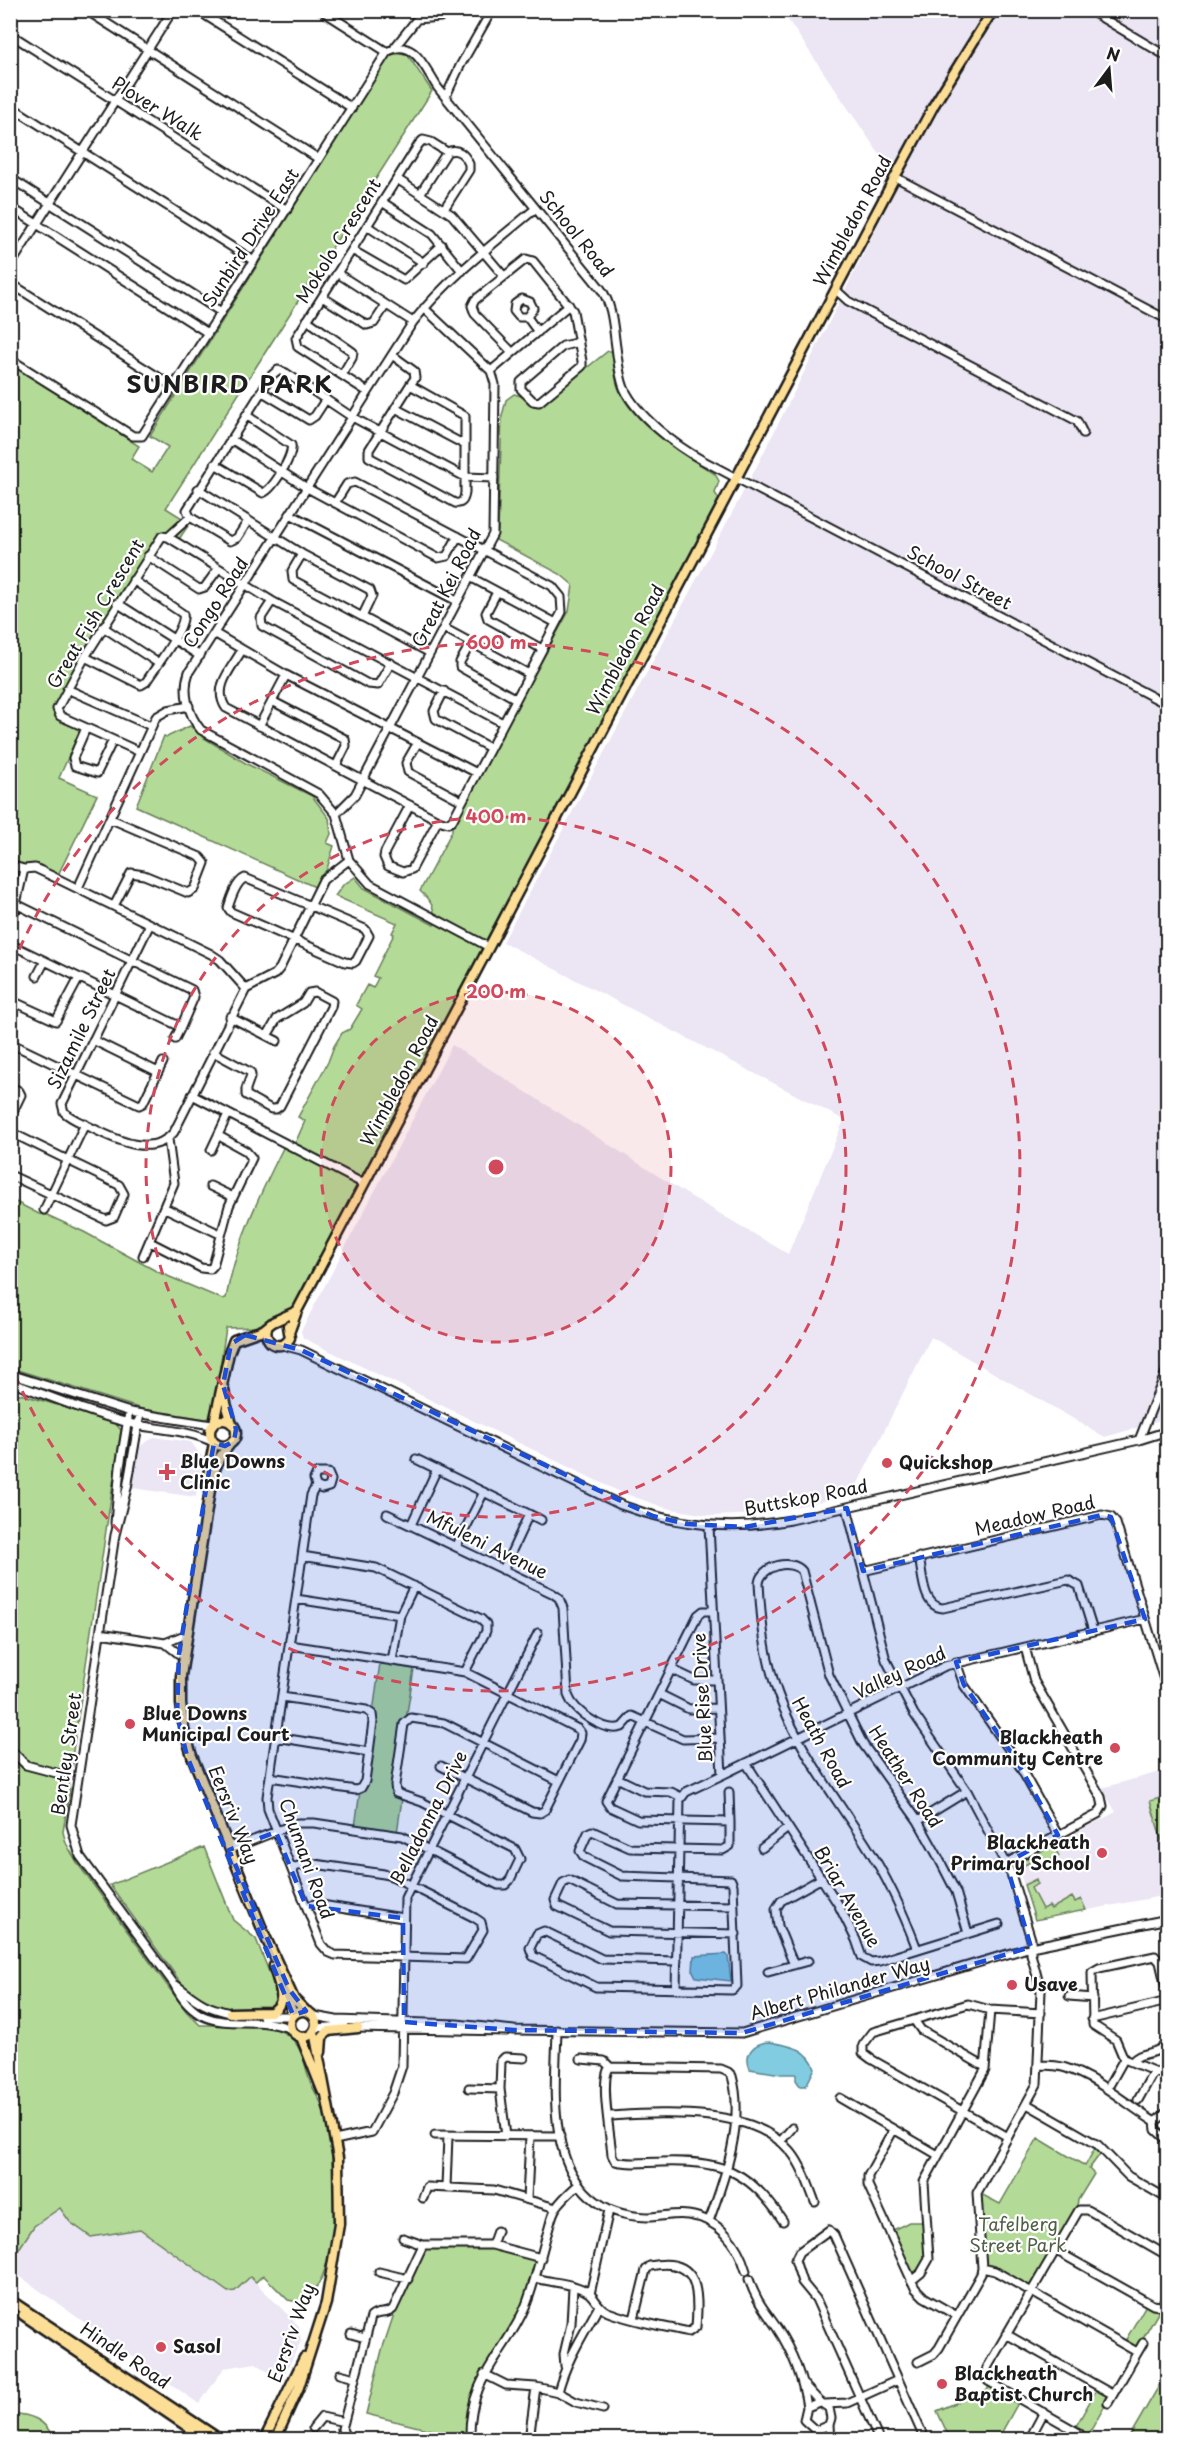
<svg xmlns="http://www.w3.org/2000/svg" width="1178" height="2450" font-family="'Playpen Sans',sans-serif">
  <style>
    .built { fill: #ebe5f4 }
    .green { fill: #b3db97; stroke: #687c5a; stroke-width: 1.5 }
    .water { fill: #81cce1; stroke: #598692; stroke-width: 1.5 }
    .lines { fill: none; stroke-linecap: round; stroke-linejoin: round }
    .minor-casing { stroke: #1c1c1c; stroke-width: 11 }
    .major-casing { stroke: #1c1c1c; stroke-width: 13 }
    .minor { stroke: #fff; stroke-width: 7 }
    .major { stroke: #fdde96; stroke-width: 8 }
    .marked { fill: #1d4ed8; fill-opacity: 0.2; stroke: #1d4ed8; stroke-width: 4.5; stroke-dasharray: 12 8; stroke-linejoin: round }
    .ring { fill: none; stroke: #d1495b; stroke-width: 3; stroke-dasharray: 10 8 }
    .poi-dot { fill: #d1495b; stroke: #fff; stroke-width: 2 }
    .labels { text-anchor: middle; stroke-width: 4.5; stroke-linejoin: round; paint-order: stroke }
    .street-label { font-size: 18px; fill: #1c1c1c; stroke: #fff }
    .poi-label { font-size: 18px; font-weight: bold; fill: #1c1c1c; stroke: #fff; text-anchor: start }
    .park-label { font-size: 18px; fill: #515f47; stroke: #fff }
    .district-label { font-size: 24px; font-weight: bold; letter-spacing: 1.5px; fill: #1c1c1c; stroke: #fff }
    .centre { fill: #d1495b; stroke: #fff; stroke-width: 3 }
    .ring-label { font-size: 18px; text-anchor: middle; font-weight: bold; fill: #d1495b; stroke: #fff; stroke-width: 4.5; stroke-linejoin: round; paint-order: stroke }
  </style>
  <rect width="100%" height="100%" fill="#fff"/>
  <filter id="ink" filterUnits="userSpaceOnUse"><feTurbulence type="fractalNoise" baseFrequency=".0167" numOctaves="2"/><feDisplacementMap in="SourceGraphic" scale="12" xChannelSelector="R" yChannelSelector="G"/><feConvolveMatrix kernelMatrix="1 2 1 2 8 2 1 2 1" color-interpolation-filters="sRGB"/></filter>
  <g filter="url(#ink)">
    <path class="built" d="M782,11H1167V1419L1105,1437L931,1337L852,1495L761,1514L713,1516L666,1508L620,1492L303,1338L301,1331L452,1045L685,1193L788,1254L844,1120L503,942L757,466L901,179L886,164Z
      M154,1437L191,1442L202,1457L196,1497L132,1488L139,1447Z
      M1167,1770V1895L1035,1920L1018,1867L1020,1862L1116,1812L1102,1788Z
      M60,2208L70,2222L91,2237L140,2229L228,2292L235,2291L250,2277L299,2326L301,2341L281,2381L256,2363L224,2368L199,2404L11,2270V2261L34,2226Z"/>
    <path class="green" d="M390,54H407L432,91L166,508L190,523L177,542L165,535L84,657L57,713L82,726L59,778L97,795L57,877L11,864L10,364L139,446L131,459L152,472L168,447L150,436Z
      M608,351H612C614,365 614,380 620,392C636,426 685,455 715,474L719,481L715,493L719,499L296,1305L258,1327L226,1328L213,1412L210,1418L206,1419L142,1409L11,1368L10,1199L39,1214L47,1215L84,1232L158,1272L222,1299L226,1298C236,1243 260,1194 285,1144L293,1148L305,1121L298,1117L328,1062L334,1046L342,1033L350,1029L362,1009L356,1005L367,985L373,988L378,978L373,976L394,934L392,933L397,923L335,896L343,885L355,877L364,888L434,925C436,909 432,902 420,891L452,831V825L569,611L573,585L560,574L494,539L498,531L502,416L506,400L514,394C525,396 530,403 541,404Z
      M190,726L204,738L247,764L312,796L329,818L331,834L327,843L334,846L327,869L315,887L136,806L164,736L167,737Z
      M10,1391L114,1422L121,1430L72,1758L74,1761L70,1771L68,1783L70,1789L63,1832L66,1843L78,1864L186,2011L200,2025C224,2026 269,2020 289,2036C303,2048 304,2064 310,2081C312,2088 317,2094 320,2101C335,2142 340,2227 325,2269C321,2282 313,2293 303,2303L288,2300L263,2275L256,2282L250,2277L235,2291L228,2292L140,2229L91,2237L70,2222L60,2208L34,2226L11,2261Z
      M380,1663L414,1669L394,1795L402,1799L397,1833L355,1827L360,1791L366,1783L376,1718L373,1712Z
      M1167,1796H1168L1167,1858L1150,1801Z
      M1053,1845L1059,1856L1036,1868L1032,1861L1019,1868L1020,1862Z
      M204,1847L233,1920L256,1939L277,1992V2001L270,2007L222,2008L209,2005L187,1991L110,1885Z
      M1036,1879L1037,1884L1031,1888L1042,1909L1049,1906L1051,1909L1072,1897L1075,1902L1081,1899L1086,1910L1035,1920L1024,1885Z
      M1038,2138L1085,2166L1097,2145L1103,2150L1089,2169L1094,2174L1078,2200L1076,2210L1032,2284L1029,2286L984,2263L979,2193L1000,2204Z
      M909,2222H924C925,2242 933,2263 913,2275L891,2231Z
      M429,2247C450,2247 524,2244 535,2263C535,2305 498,2340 480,2376C470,2396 468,2417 467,2439L366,2414L382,2350L395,2311L425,2249Z
      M1147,2303L1157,2310L1158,2313L1137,2349L1124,2343Z
      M1167,2372V2439H1128Z
      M989,2384L1019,2401L998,2439H950L937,2411L988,2389Z
      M1097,2389L1108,2395V2400L1090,2432L1085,2434L1075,2428Z
      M10,2414C29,2413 47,2420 53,2439H11Z"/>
    <path class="water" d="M726,1954L728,1956L731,1981L696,1977L693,1971L694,1956Z
      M770,2042C790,2046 807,2047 815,2068L806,2086H800L796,2080V2074H781L750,2069C743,2053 755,2042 770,2042Z"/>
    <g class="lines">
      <g class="minor-casing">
        <path id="minor" d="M86,10L319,159
          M197,10L352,108
          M321,10L387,52
          M1089,10L1168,57
          M10,34L287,210
          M395,47L417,19L440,17L448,10
          M446,96L460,66L492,10
          M10,106L254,261
          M895,177L1168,320
          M10,178L221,312
          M397,179L452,215L503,275
          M420,194L447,152
          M382,202L432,234L462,271
          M10,207L208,333
          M367,226L424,263
          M352,250L404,280L442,245
          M10,266L173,10
          M337,273L413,322
          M10,283L174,387
          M836,290L848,301L1077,421L1083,433
          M322,297L367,325L374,323L386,305
          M527,317L533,308L530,302L522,299L515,304L514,311L519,317H527L538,332
          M307,320L353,352L352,358L342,375
          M512,352L475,314L472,306L475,300L526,259L533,261L573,311L582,361V366L539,402L533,401L521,389V382L563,346L579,342
          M392,355L414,371L415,378L410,385
          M10,359L133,436H142L387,52C414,36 425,69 438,88L601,289C613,306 613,327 616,347C618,361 619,375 624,388C636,415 676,446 702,460L1168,705
          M491,371L569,305
          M410,385L465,416V493C464,500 462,504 455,503L369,457V450Z
          M261,391L309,420L315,416L326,399
          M368,392L298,347L296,338L419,144L423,140L431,142L447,152C458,147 465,155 469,164V170L444,209
          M395,408L465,445
          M231,439L307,488L438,558L447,556L458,536
          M215,464L263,493C273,489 294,455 291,445L246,415
          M198,489L302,554L370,590L372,596L362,617
          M290,514L457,601
          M248,521L237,538L230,541L190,517L187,510L272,375L278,370L286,373L352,417L465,477L494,478
          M168,537L190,517
          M302,554L292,571L293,580L430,653
          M148,556L199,589L205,587L218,569
          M470,577L556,623
          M497,592L486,613L488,619L542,649
          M272,601L261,618L262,626L368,684L378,685L391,663
          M117,603L200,656
          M103,627L158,663
          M444,628L529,674
          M214,633L286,675L477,773
          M471,643L460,662V667L516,699
          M242,650C232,668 212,687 226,708L438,820L448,823L452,821L562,612L561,597L552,586L355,482L347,484L335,503
          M85,657L141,685L146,682C154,669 187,627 183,614L133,580
          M67,689L151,726
          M444,691L434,711L436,719L490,748
          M272,701L345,739L346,746L336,766
          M259,726L286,675
          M86,728L73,758L75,766L97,773L113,740
          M417,744L406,763L408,772L462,801
          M140,752L60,716L57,709L85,657L162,536L168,537L272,601L503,723
          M410,805L385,852L384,857L388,866L403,872L412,869L438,820
          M336,814L355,795L493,534L495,384L491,371L424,308
          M111,819L200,857L205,863L195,889L188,893L144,875L131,873L114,906
          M10,865L24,869L35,868L54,877L211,954L220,960L246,989
          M245,878L365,929L369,936L356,961L353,963L345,962L231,912L228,908C231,898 236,882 245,878Z
          M78,888L156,717L168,710L189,706
          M150,924L62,1104L64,1112C71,1119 83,1123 92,1128C116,1140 153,1158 174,1132L246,989L275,974L280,968L323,880L349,860
          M10,930L24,869
          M10,944L181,1027L194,997L192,990L16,904
          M489,947L370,884L349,860L336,814L319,794L201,730C188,715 182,691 189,672L413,322C448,278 493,244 535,209
          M37,976L45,961
          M10,1000L56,1021L79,978
          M230,1017L277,1041
          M175,1039L181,1027
          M93,1040L158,1072
          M10,1043L139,1105L143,1103L163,1062
          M213,1052L250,1072L251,1075L246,1089V1095L271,1109H276L280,1106L331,1007L332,1001L315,992L309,993L303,1003L277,1019L267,1036
          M10,1086L19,1091L21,1095L10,1118
          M192,1095L364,1184
          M10,1132L119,1185L124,1194L114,1217L106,1220L10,1175
          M211,1150L228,1114
          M210,1186L233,1197
          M165,1208L220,1234
          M44,1210L85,1124
          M150,1242L201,1268L210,1269L213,1266L229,1206L252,1158L246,1151L219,1136
          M143,1256L174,1183L168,1139
          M282,1345L301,1350L621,1505C678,1526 731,1531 791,1520L1139,1440L1168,1431
          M10,1374L130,1412L212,1425
          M10,1382C52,1397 94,1415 137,1425C162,1430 189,1430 213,1442
          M140,1414L127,1488L115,1535L71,1825L80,1856L174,1984C203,2043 246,2010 291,2029
          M1139,1440L1168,1367
          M416,1459L541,1520
          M847,1508L886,1660L914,1714L967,1791L1011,1874L1031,1939V1954L1041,1991L1037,2084L977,2193L982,2268L981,2274L939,2348L934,2354L918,2362
          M387,1514L552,1593L559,1598L563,1608L568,1695C574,1712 605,1733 622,1727L632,1716L683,1739L720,1738
          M115,1523L120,1467L128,1418
          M411,1525L437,1469
          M456,1547L484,1492
          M302,1556L376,1568L481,1619L486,1624V1631L465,1672
          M919,1557C923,1574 922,1607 943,1608L1068,1580L1079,1586L1093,1631
          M503,1570L529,1514
          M863,1571L1102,1515L1111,1517L1116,1523L1164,1680L1168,1685
          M296,1599L400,1615
          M100,1633L165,1643L179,1654
          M165,1643L182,1636
          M290,1645L465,1672L578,1729L581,1733L580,1740L545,1810L540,1813L532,1812L441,1766
          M392,1661L400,1615L414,1586
          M956,1662L964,1685L1015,1758L1058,1835
          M671,1669L694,1680H717
          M659,1694L689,1709L718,1708
          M276,1737L369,1752
          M10,1749L26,1765L60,1774
          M746,1763L838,1904L856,1940L862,1957L871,1962L880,1961L999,1924
          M722,1775L945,1666L1145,1619
          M270,1777L356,1790L361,1788L365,1781L373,1722L372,1714L366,1710L282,1697
          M617,1778L644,1791L671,1792L681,1797
          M729,1792L730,1822
          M918,1821L967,1791
          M228,1844L236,1847L297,1823H314L402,1836L498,1885H505L510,1880L520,1859L515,1849L422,1802L396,1793L395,1785L404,1724L411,1718L444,1723L559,1781
          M762,1848L788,1828
          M1006,1863L1098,1814L1103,1806L1101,1797L1034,1681L1025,1647
          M292,1868L308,1863L384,1874L394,1877L475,1918L481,1922L483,1930L466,1959L335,1955L328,1952L321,1944L268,1809L267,1797L311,1495L316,1486L314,1479L317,1473H328L331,1480L329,1487L322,1489L316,1486
          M306,1906L315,1904L403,1918
          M734,1906L617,1904L569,1880L563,1883L555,1900L557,1906L609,1931L736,1934
          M917,1949C903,1911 887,1877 865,1843C834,1795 798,1749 778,1694C765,1658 761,1621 759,1583C761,1566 791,1558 802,1571L829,1675L863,1744L918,1821L937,1855L956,1892L968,1933
          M677,1961L602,1959L544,1931L537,1934L530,1948L533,1956L596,1987L732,1990L737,1986L733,1885L731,1880L622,1876L584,1857L580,1851L588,1833L592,1831L630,1848L723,1850L730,1846V1822L638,1820L610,1807L606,1801L698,1615L703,1611H713
          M794,1965L778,1926L776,1909L781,1901L822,1878
          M768,1972L808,1961
          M176,1985C200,2003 204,2007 234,2014
          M676,1989L680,1800L686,1792L722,1775L709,1526
          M1069,1996L1093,1998
          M1168,1996L1160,1962L1155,1956L1099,1968L1092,1972L1093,2025L1116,2040L1124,2059L1168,2077
          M263,2016H292
          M314,2016L336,2020L457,2024L514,2030L742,2033L1031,1947L1168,1919
          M1092,2019L1168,2001
          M914,2020L921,2030L985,2067
          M315,2028L344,2026
          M355,2028L506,2031
          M557,2030C556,2068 552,2106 561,2144C572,2188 600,2216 647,2217C660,2217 674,2213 688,2215C719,2219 738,2243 746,2271
          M581,2059L604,2061L610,2067
          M1132,2062C1141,2049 1157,2058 1168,2041
          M1038,2065C1048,2065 1058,2065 1066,2068C1099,2079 1126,2104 1155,2122
          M610,2067C599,2078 611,2138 612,2155L615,2161C629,2165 647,2162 661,2162C720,2160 750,2170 783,2221
          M610,2067L721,2069L728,2072L732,2076C745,2122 725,2178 709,2221
          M1110,2084L1124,2059
          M469,2088L500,2089
          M840,2098L938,2155
          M1138,2100L1154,2071
          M1027,2104L1098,2145L1128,2176L1168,2199
          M609,2116C663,2113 753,2106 791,2152C802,2165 809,2186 815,2202
          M1155,2122L1156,2130L1168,2141
          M1155,2122L1168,2111
          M894,2129L868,2176V2185L915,2288L924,2297L957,2316
          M435,2135L560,2136
          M506,2136L500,2089L501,2061L505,2057L524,2058
          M1008,2137L871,2059L863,2053V2045L873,2032L968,2004L990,2010L1041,2013
          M335,2140L372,2132L393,2093L402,2066L405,1898L538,1633
          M780,2142L792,2128
          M446,2187L448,2136
          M423,2198L427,2187L494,2190L556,2208
          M527,2199L530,2137
          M403,2238L423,2245
          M492,2245L497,2231
          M1055,2250L1153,2305L1160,2306L1168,2299
          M982,2268L995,2271L1137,2352
          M379,2272L408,2279
          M536,2278C552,2283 575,2283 589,2293C596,2299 598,2308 608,2312C634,2322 662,2326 689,2332L696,2327C699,2291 699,2256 650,2266L646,2270L634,2319
          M749,2279C756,2301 764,2309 777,2328C792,2351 803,2380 807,2407
          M911,2281L921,2273L929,2259L924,2182L985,2070L990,2010
          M590,2294L609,2210
          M351,2334L365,2338
          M1006,2334L1112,2394
          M565,2366L564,2354L571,2324L573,2287
          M340,2374L355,2378
          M484,2374L506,2385L536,2387L558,2392L576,2402L603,2409
          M804,2385L820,2402
          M558,2392C566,2361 583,2335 599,2306
          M1108,2403L1143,2343
          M825,2404L847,2403L898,2380
          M829,2425L830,2440
          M313,2428L322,2417L344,2422
          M817,2430L829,2425L831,2418L829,2408L820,2402L807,2407L804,2420L826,2440
          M351,2440L345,2436L342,2429L371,2317C378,2310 386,2316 393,2309L423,2245H492L541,2258
          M398,2440L399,2436
          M470,2440C468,2376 505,2356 526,2305C535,2282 540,2258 547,2234C550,2226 551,2216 556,2208C562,2199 570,2192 578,2185
          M529,2440L536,2387
          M879,2440L816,2299L802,2282L795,2260L799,2252L829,2230L834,2235L925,2440
          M1029,2440L1044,2412
          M1084,2440L1079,2433L988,2381L985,2375L987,2368L1079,2210H1088L1168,2256"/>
      </g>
      <g class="major-casing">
        <path id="major" d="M267,1328C263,1344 281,1352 290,1338L288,1326
          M290,1330L297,1311L895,177L934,105L993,10
          M224,1389L226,1403L232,1424
          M210 1433a13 13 0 1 1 26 0a13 13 0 1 1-26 0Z
          M214,1423L229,1353L234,1340L263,1330L273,1322L297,1311
          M230,1444L220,1457L212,1477L181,1676V1704L184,1729L192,1756L265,1936L294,1999L306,2011
          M208,1475L214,1443
          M286,1992L293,2015
          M290 2024a13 13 0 1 1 26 0a13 13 0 1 1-26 0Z
          M230,2013L271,2012C291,2002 276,1981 274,1966
          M301,2037L322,2090
          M321,2052L322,2038L328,2031L358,2028
          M10,2300L221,2440
          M23,2315L207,2440
          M264,2440L304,2358
          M275,2440L299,2387L326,2303L339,2224L338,2158L314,2031"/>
      </g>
      <use href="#minor" class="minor"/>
      <use href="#major" class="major"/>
    </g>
  </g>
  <path class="marked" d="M245,1335L301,1350L653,1516L687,1524L745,1527L847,1508L863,1571L1102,1515L1111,1517L1145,1619L956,1662L964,1685L1015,1758L1058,1835L1006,1863L1031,1947L742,2033L514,2030L404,2022L403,1918L306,1906L276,1832L229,1850L289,1989L306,2011L293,2015L187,1756L177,1715L179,1654L211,1459L214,1443L225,1446L234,1441L236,1429L223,1385L231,1344Z"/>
  <circle cx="496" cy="1167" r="175" fill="#d1495b" fill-opacity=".12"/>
  <g class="ring">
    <circle cx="496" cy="1167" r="175"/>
    <circle cx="496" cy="1167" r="350"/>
    <path d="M12 966A524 524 0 1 1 12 1368"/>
  </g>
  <g class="poi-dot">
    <circle cx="887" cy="1463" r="6"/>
    <path d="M164 1463h6v6h6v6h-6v6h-6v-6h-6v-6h6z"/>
    <circle cx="130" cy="1724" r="6"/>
    <circle cx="1115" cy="1748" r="6"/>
    <circle cx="1102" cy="1853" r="6"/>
    <circle cx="1012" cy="1985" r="6"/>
    <circle cx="161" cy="2347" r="6"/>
    <circle cx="942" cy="2384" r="6"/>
  </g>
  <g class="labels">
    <g class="street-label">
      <text transform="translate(157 109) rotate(32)" y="6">Plover Walk</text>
      <text transform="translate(853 221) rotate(-62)" y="6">Wimbledon Road</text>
      <text transform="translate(576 234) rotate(51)" y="6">School Road</text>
      <text transform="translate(251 238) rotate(-57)" y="6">Sunbird Drive East</text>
      <text transform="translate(339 241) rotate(-58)" y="6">Mokolo Crescent</text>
      <text transform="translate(959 578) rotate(28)" y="6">School Street</text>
      <text transform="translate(447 588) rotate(-63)" y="6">Great Kei Road</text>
      <text transform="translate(216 603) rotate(-57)" y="6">Congo Road</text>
      <text transform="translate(96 614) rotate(-59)" y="6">Great Fish Crescent</text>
      <text transform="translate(626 650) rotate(-62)" y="6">Wimbledon Road</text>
      <text transform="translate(82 1029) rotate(-64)" y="6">Sizamile Street</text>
      <text transform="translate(400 1081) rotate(-62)" y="6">Wimbledon Road</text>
      <text transform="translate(806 1498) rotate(-11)" y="6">Buttskop Road</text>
      <text transform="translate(1035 1516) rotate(-13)" y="6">Meadow Road</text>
      <text transform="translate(487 1545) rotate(26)" y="6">Mfuleni Avenue</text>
      <text transform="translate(900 1673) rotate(-25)" y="6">Valley Road</text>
      <text transform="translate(703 1698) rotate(-93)" y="6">Blue Rise Drive</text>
      <text transform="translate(821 1743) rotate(61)" y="6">Heath Road</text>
      <text transform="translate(67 1754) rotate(-82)" y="6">Bentley Street</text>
      <text transform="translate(905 1777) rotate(57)" y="6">Heather Road</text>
      <text transform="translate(233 1815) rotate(68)" y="6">Eersriv Way</text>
      <text transform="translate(429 1818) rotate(-63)" y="6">Belladonna Drive</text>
      <text transform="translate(306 1859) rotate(70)" y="6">Chumani Road</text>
      <text transform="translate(847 1897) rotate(60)" y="6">Briar Avenue</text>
      <text transform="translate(840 1989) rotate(-16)" y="6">Albert Philander Way</text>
      <text transform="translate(292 2333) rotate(-70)" y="6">Eersriv Way</text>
      <text transform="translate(125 2356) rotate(34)" y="6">Hindle Road</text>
    </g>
    <g class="poi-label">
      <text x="180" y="1468">Blue Downs<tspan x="180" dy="21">Clinic</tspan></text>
      <text x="899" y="1469">Quickshop</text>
      <text x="142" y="1720">Blue Downs<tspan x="142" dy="21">Municipal Court</tspan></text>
      <text x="1103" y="1744" text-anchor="end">Blackheath<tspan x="1103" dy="21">Community Centre</tspan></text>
      <text x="1090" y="1849" text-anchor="end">Blackheath<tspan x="1090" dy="21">Primary School</tspan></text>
      <text x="1024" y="1991">Usave</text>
      <text x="173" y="2353">Sasol</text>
      <text x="954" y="2380">Blackheath<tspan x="954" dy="21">Baptist Church</tspan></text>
    </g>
    <g class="park-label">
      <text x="1018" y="2231">Tafelberg<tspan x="1018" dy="21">Street Park</tspan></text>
    </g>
    <g class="district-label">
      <text x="230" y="393">SUNBIRD PARK</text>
    </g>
  </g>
  <circle cx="496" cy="1167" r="9" class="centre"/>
  <g class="ring-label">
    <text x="496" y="649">600 m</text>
    <text x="496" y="823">400 m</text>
    <text x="496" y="998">200 m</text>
  </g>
  <rect width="1178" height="2450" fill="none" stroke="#fff" stroke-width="36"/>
  <rect x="18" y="18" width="1142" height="2414" fill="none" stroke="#1c1c1c" stroke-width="2" filter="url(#ink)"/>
  <g transform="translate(1109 69) rotate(16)" stroke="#ffffff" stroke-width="4.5" paint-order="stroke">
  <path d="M0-4.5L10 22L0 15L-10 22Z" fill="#1c1c1c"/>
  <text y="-9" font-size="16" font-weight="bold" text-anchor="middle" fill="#1c1c1c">N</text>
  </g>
</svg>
